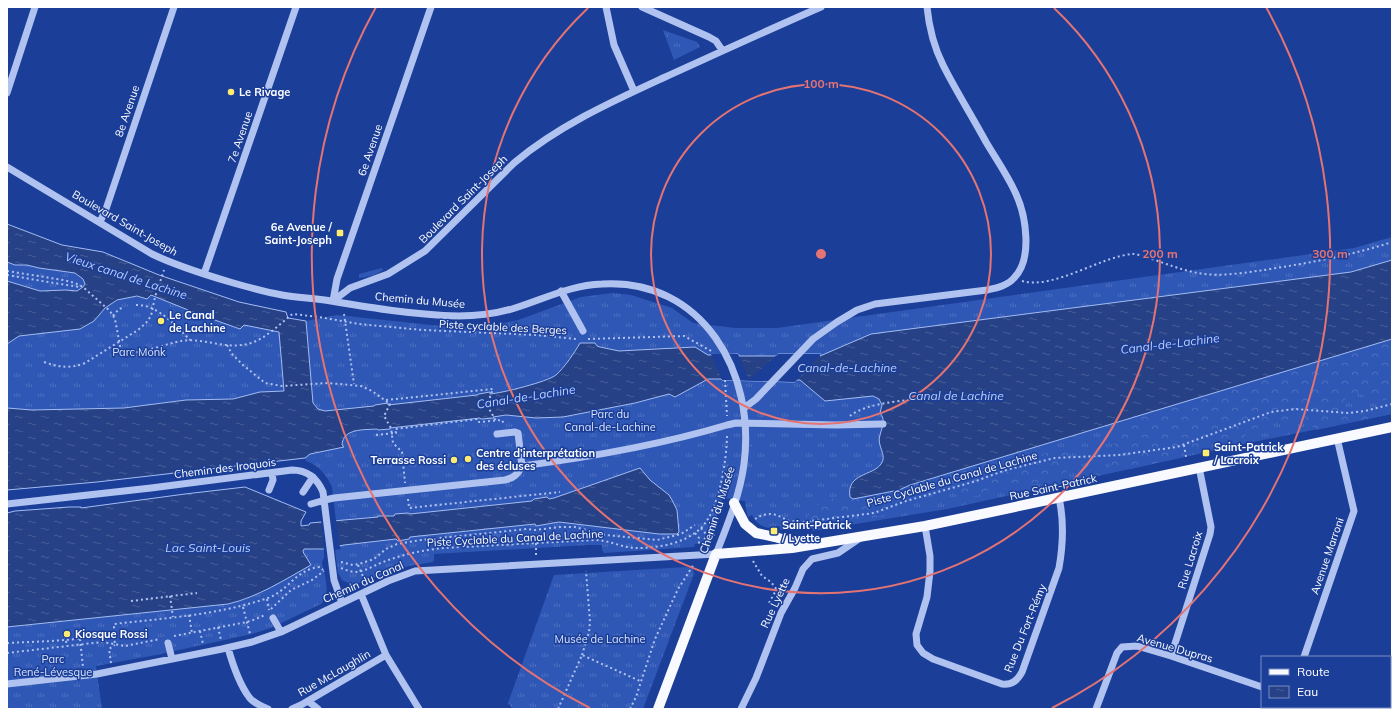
<svg xmlns="http://www.w3.org/2000/svg" width="1399" height="716" font-family="Mulish,sans-serif">
  <style>
    .grass { fill: url(#grass-tufts) }
    .forest { fill: url(#forest-crowns) }
    .water { fill: url(#water-ripples); stroke: #a3bcf2 }
    .pier { fill: #1b3e98 }
    .lines { fill: none; stroke-linecap: round; stroke-linejoin: round }
    .path { stroke: #b0c3f0; stroke-width: 2; stroke-dasharray: 2 3; stroke-linecap: butt }
    .minor { stroke: #b0c3f0; stroke-width: 7 }
    .major { stroke: #f9faff; stroke-width: 10 }
    .ring { fill: none; stroke: #e47373; stroke-width: 2 }
    .poi-dot { fill: #ffec6f; stroke: #1b3e98; stroke-width: 1.5 }
    .labels { text-anchor: middle; stroke-width: 3; stroke-linejoin: round; paint-order: stroke }
    .poi-label { font-size: 11px; font-weight: bold; fill: #fff; stroke: #1b3e98; text-anchor: start }
    .street-label { font-size: 11px; fill: #fff; stroke: #1b3e98 }
    .park-label { font-size: 11px; fill: #d7e2fb; stroke: #1b3e98 }
    .water-label { font-size: 12px; font-style: italic; fill: #bccef7; stroke: #1b3e98 }
    .centre { fill: #e47373; stroke: #1b3e98; stroke-width: 2 }
    .ring-label { font-size: 12px; text-anchor: middle; font-weight: bold; fill: #e47373; stroke: #1b3e98; stroke-width: 3; stroke-linejoin: round; paint-order: stroke }
  </style>
  <defs>
    <pattern id="grass-tufts" width="24" height="20" patternUnits="userSpaceOnUse"><rect width="24" height="20" fill="#2f57b5"/><path d="M3 7l-1-3M5 7V3M7 7l1-3M15 17l-1-3M17 17v-4M19 17l1-3" fill="none" stroke="#4e70c0"/></pattern>
    <pattern id="forest-crowns" width="20" height="18" patternUnits="userSpaceOnUse"><rect width="20" height="18" fill="#2f57b5"/><path d="M2 6a3 3 0 1 1 6 0M12 15a3 3 0 1 1 6 0" fill="none" stroke="#4e70c0"/></pattern>
    <pattern id="water-ripples" width="26" height="14" patternUnits="userSpaceOnUse"><rect width="26" height="14" fill="#264185"/><path d="M2 4q2-2 4 0t4 0M15 11q2-2 4 0t4 0" fill="none" stroke="#475e97"/></pattern>
  </defs>
  <rect width="100%" height="100%" fill="#1b3e98"/>
  <path class="grass" d="M663,30L697,42L700,47L674,60Z
    M1392,237V414L1239,445L947,509L813,531L812,528L797,530H780V527L775,526L774,529C764,528 757,525 752,515L748,517L746,509L745,501L723,498L709,538L705,537L703,543L695,544L694,547L604,553L602,550V545H588L434,554V560L433,562L409,566L356,584L348,583L342,580L338,573L335,550L341,549L339,546L332,487C327,476 319,465 306,461L305,458L313,403L306,321L337,315L450,327L489,326L518,320L581,297L613,293L631,295L672,308L693,323L735,328H777L1354,248Z
    M7,262L15,265H27L39,268L75,273L83,279L85,284L83,287L78,291L66,290L40,291L7,281Z
    M382,268L383,270C376,275 368,277 359,278V274Z
    M151,295L198,314L240,329L244,325L279,332L284,392H260L233,399L186,400L124,408L32,410L7,408V344L19,336L33,333H48L101,312C113,300 130,293 147,299Z
    M312,548L314,550L324,549V558L322,562C324,574 332,595 321,604L271,628L252,634L156,655L96,666L102,709H7V627L228,604L239,601L311,565L303,551L304,549Z
    M686,567L693,569L694,574L643,709H513L508,703L554,575Z"/>
  <path class="forest" d="M1392,339L1391,397C1375,409 1359,386 1348,395C1344,398 1344,402 1346,406C1354,422 1379,411 1392,408V414L1316,430C1311,425 1304,421 1297,420C1283,417 1249,428 1241,440C1240,441 1240,443 1239,445C1228,448 1197,456 1188,451V442L1185,441L1182,442L1184,457L1130,469L1110,468L1109,461C1115,454 1113,449 1115,440C1118,432 1123,425 1129,418Z
    M1059,449H1065L1069,454L1070,468C1058,479 1040,487 1023,483L1018,488L1011,489L992,488L977,496L967,497L954,494L950,485L954,476L958,471L974,466L988,470Z
    M899,490L901,503C896,507 891,512 885,514C876,519 827,527 817,525C812,524 810,521 808,517L810,511L827,498H832L840,502Z"/>
  <path class="water" d="M7,224L62,245L103,252L159,275L239,302L286,312L288,318L306,321L313,403L318,409L325,411L374,406L375,405L388,403V405L477,395L479,394L490,392V394C502,393 547,382 556,375C564,368 575,352 580,343H595L597,346L600,347L619,351L695,347L708,355L738,354L739,356H776L778,354H821L820,356L871,334L1351,272L1392,260V339L910,485L899,490L853,499L850,497C846,473 873,476 881,464C888,455 876,446 880,435C882,427 886,420 880,413L882,405L879,399L873,396L825,401L800,380H796L795,382H792L722,380L721,379H708L675,397L669,394L635,403L563,417L536,418L506,415L493,417L494,418L481,419L480,418L390,428V429L378,430L377,429C364,430 343,428 342,445L344,447L310,454L305,458L97,482L7,490V408L32,410L124,408L186,400L233,399L260,392L284,391L279,332L244,325L240,329L198,314L151,295L147,299L137,296L117,300L105,308L94,321L80,329L19,336L7,344V281L40,291L66,290L77,291L83,287L85,284L83,279L75,273L39,268L27,265H15L7,262Z
    M640,468L650,480L669,495L672,500L677,510L679,532L677,534H659L559,522L536,526L535,524L410,537L409,539L398,541L396,539L344,545L324,549H304L303,551L304,554L305,555L311,565C284,580 258,597 228,604L7,627V513L15,511L69,507H81V508L185,494L245,487L306,512L301,521V526L309,525L310,523L378,517V516H394L395,514L408,513L410,514L532,501L534,499L547,497L549,499L554,498Z"/>
  <path class="pier" d="M711,354H738L749,380L778,354H821L795,382L722,380Z
    M336,519L340,548L324,551L321,520Z"/>
  <g class="lines">
    <path class="path" d="M7,271L63,280L75,283L83,287L110,311L115,319L120,346C122,349 124,351 127,352C139,355 168,343 181,341C204,337 227,351 251,343C266,338 279,325 291,315L293,314L319,317L359,324L423,330L537,335L577,339
      M7,275L54,283L80,287
      M1022,281C1054,290 1101,256 1133,254C1137,254 1142,256 1145,257C1163,262 1180,270 1198,273C1219,277 1243,273 1264,270C1308,263 1350,256 1392,242
      M136,305C157,304 176,326 190,340
      M344,314L354,384
      M113,316L119,309L122,308
      M588,339L684,336L713,352
      M227,345L232,354L243,365L265,383L282,386L328,383L361,386L372,391L390,404L384,416L391,428L393,443L402,452L405,483
      M44,362C58,367 70,369 85,363L138,330L146,323L151,316L155,297L164,270
      M725,380L727,416
      M386,400L493,389L487,405L496,421
      M850,416C868,401 915,400 938,397
      M376,435L396,433L395,429L478,419L479,422L502,420L503,422L506,424
      M1184,445L1186,457
      M408,499L409,508L560,492
      M755,519L762,515L770,514L777,515L789,521L803,522L874,513L906,501L973,482L1006,470L1055,458L1119,455L1177,447L1271,412L1295,409L1348,413L1365,411L1392,404
      M810,521L812,530
      M701,528L706,534L715,535
      M695,533L699,538V546
      M704,538L709,541
      M536,543V556
      M753,561L762,576L771,582L777,590
      M341,562L353,565L359,564L374,559L386,549L397,544L421,540L527,529L535,530L560,527H575L606,535L657,540L681,534L695,525
      M358,565L365,581
      M341,568C346,570 351,572 356,572C367,571 376,564 386,561C404,554 424,550 444,548L594,540C609,540 623,548 636,548C658,548 683,544 700,529C719,512 727,459 727,434
      M170,596L173,617
      M267,599L269,610
      M131,601L197,593
      M769,603L775,592L785,586
      M243,607L250,634
      M271,609L291,590L312,580L324,571
      M189,615L192,633
      M218,627L221,640
      M200,631L203,644
      M65,636L67,646
      M114,636L115,645
      M174,636L247,622L256,619L265,615
      M80,639L83,667
      M7,643L52,641L114,636V624C166,618 218,615 268,598C288,591 296,569 320,567L323,570
      M7,653L102,642L125,646L160,639
      M582,655L589,632L590,622L586,571
      M111,663L109,649L115,645
      M558,709L582,655L640,681
      M630,709L636,697L655,639L678,589L694,564"/>
    <path class="minor" d="M606,7L614,45L634,91
      M642,7L709,37L716,41L722,50
      M7,93L35,7
      M7,167L152,254C177,266 203,274 230,282C247,287 264,292 282,295C298,298 314,298 331,301C373,308 415,315 458,316C477,316 496,314 515,308C544,299 571,285 602,284C703,278 756,373 744,464C740,495 727,526 716,554L415,571L388,581L281,632L252,642L222,649L97,674L7,684
      M100,222L106,209L174,7
      M204,274L296,7
      M561,291L583,331
      M333,301L350,288L388,274L425,251L514,163C558,126 611,102 663,78C716,54 768,30 821,7
      M333,301L337,279L431,7
      M744,408L756,399L813,339L837,322L857,310L875,304L987,290C996,288 1007,286 1014,278C1033,259 1026,216 1016,194C1008,176 996,159 986,142C972,116 956,91 943,65C934,47 929,27 927,7
      M497,434L515,432L518,433L522,466C591,457 660,445 727,425L736,423L836,425L883,424
      M269,490L273,480L272,473
      M303,492L313,477
      M7,504L151,488L292,470C307,470 317,478 323,492L334,580L342,603
      M311,504L325,500L334,498L505,480C514,478 518,474 522,466
      M925,526L930,556V571L927,597L916,634L917,645L923,653L933,659L1002,684C1012,685 1017,681 1022,672L1059,568C1063,545 1064,520 1059,498
      M361,594L386,655L419,709
      M273,618L281,632
      M168,643L172,659
      M228,648C232,662 240,685 249,697C253,703 261,706 268,709
      M1171,656L1210,534L1211,527L1199,467
      M1304,657L1354,511L1337,438
      M308,701L318,709
      M1321,707L1327,709
      M292,709L301,705L386,655
      M741,709L756,678L781,613L795,588L803,569L812,559L838,553L860,538
      M1096,709L1117,653L1122,647L1137,646L1171,656L1262,687"/>
    <path class="major" d="M734,503L745,524L756,533L775,537L802,545
      M658,709L716,554L792,548L925,526L1392,427"/>
  </g>
  <g class="ring">
    <circle cx="821" cy="254" r="170"/>
    <path d="M1054 8A339 339 0 1 1 588 8"/>
    <path d="M590 708A509 509 0 0 1 376 7M1266 7A509 509 0 0 1 1052 708"/>
  </g>
  <g class="poi-dot">
    <circle cx="231" cy="92" r="4"/>
    <rect x="336" y="229" width="8" height="8" rx="2"/>
    <circle cx="161" cy="321" r="4"/>
    <rect x="1202" y="449" width="8" height="8" rx="2"/>
    <circle cx="468" cy="459" r="4"/>
    <circle cx="454" cy="460" r="4"/>
    <rect x="770" y="527" width="8" height="8" rx="2"/>
    <circle cx="67" cy="634" r="4"/>
  </g>
  <g class="labels">
    <g class="poi-label">
      <text x="239" y="96">Le Rivage</text>
      <text x="332" y="231" text-anchor="end">6e Avenue /<tspan x="332" dy="13">Saint-Joseph</tspan></text>
      <text x="169" y="319">Le Canal<tspan x="169" dy="13">de Lachine</tspan></text>
      <text x="1214" y="451">Saint-Patrick<tspan x="1214" dy="13">/ Lacroix</tspan></text>
      <text x="476" y="457">Centre d’interprétation<tspan x="476" dy="13">des écluses</tspan></text>
      <text x="446" y="464" text-anchor="end">Terrasse Rossi</text>
      <text x="782" y="529">Saint-Patrick<tspan x="782" dy="13">/ Lyette</tspan></text>
      <text x="75" y="638">Kiosque Rossi</text>
    </g>
    <g class="street-label">
      <text transform="translate(127 111) rotate(-71)" y="4">8e Avenue</text>
      <text transform="translate(240 137) rotate(-71)" y="4">7e Avenue</text>
      <text transform="translate(370 150) rotate(-71)" y="4">6e Avenue</text>
      <text transform="translate(463 199) rotate(-45)" y="4">Boulevard Saint-Joseph</text>
      <text transform="translate(125 223) rotate(30)" y="4">Boulevard Saint-Joseph</text>
      <text transform="translate(420 300) rotate(5)" y="4">Chemin du Musée</text>
      <text transform="translate(503 327) rotate(3)" y="4">Piste cyclable des Berges</text>
      <text transform="translate(225 468) rotate(-7)" y="4">Chemin des Iroquois</text>
      <text transform="translate(952 479) rotate(-16)" y="4">Piste Cyclable du Canal de Lachine</text>
      <text transform="translate(1053 487) rotate(-12)" y="4">Rue Saint-Patrick</text>
      <text transform="translate(717 510) rotate(-72)" y="4">Chemin du Musée</text>
      <text transform="translate(515 538) rotate(-3)" y="4">Piste Cyclable du Canal de Lachine</text>
      <text transform="translate(1327 556) rotate(-71)" y="4">Avenue Marroni</text>
      <text transform="translate(1190 560) rotate(-73)" y="4">Rue Lacroix</text>
      <text transform="translate(363 582) rotate(-24)" y="4">Chemin du Canal</text>
      <text transform="translate(775 603) rotate(-65)" y="4">Rue Lyette</text>
      <text transform="translate(1025 628) rotate(-68)" y="4">Rue Du Fort-Rémy</text>
      <text transform="translate(1175 648) rotate(16)" y="4">Avenue Dupras</text>
      <text transform="translate(334 673) rotate(-30)" y="4">Rue McLaughlin</text>
    </g>
    <g class="park-label">
      <text x="139" y="356">Parc Monk</text>
      <text x="610" y="418">Parc du<tspan x="610" dy="13">Canal-de-Lachine</tspan></text>
      <text x="600" y="643">Musée de Lachine</text>
      <text x="53" y="663">Parc<tspan x="53" dy="13">René-Lévesque</tspan></text>
    </g>
    <g class="water-label">
      <text transform="translate(126 276) rotate(18)" y="4">Vieux canal de Lachine</text>
      <text transform="translate(1170 344) rotate(-7)" y="4">Canal-de-Lachine</text>
      <text x="847" y="372">Canal-de-Lachine</text>
      <text x="956" y="400">Canal de Lachine</text>
      <text transform="translate(526 397) rotate(-9)" y="4">Canal-de-Lachine</text>
      <text x="208" y="552">Lac Saint-Louis</text>
    </g>
  </g>
  <circle cx="821" cy="254" r="6" class="centre"/>
  <g class="ring-label">
    <text x="821" y="88">100 m</text>
    <text x="1160" y="258">200 m</text>
    <text x="1330" y="258">300 m</text>
  </g>
  <rect width="1399" height="716" fill="none" stroke="#ffffff" stroke-width="16"/>
  <rect x="1261" y="656" width="130" height="52" fill="#1b3e98" stroke="#768bc1"/>
  <rect x="1269" y="669" width="20" height="6" fill="#f9faff" stroke="#768bc1"/>
  <text x="1297" y="676" font-size="12" fill="#ffffff">Route</text>
  <rect x="1269" y="686" width="20" height="12" fill="url(#water-ripples)" stroke="#768bc1"/>
  <text x="1297" y="696" font-size="12" fill="#ffffff">Eau</text>
</svg>
